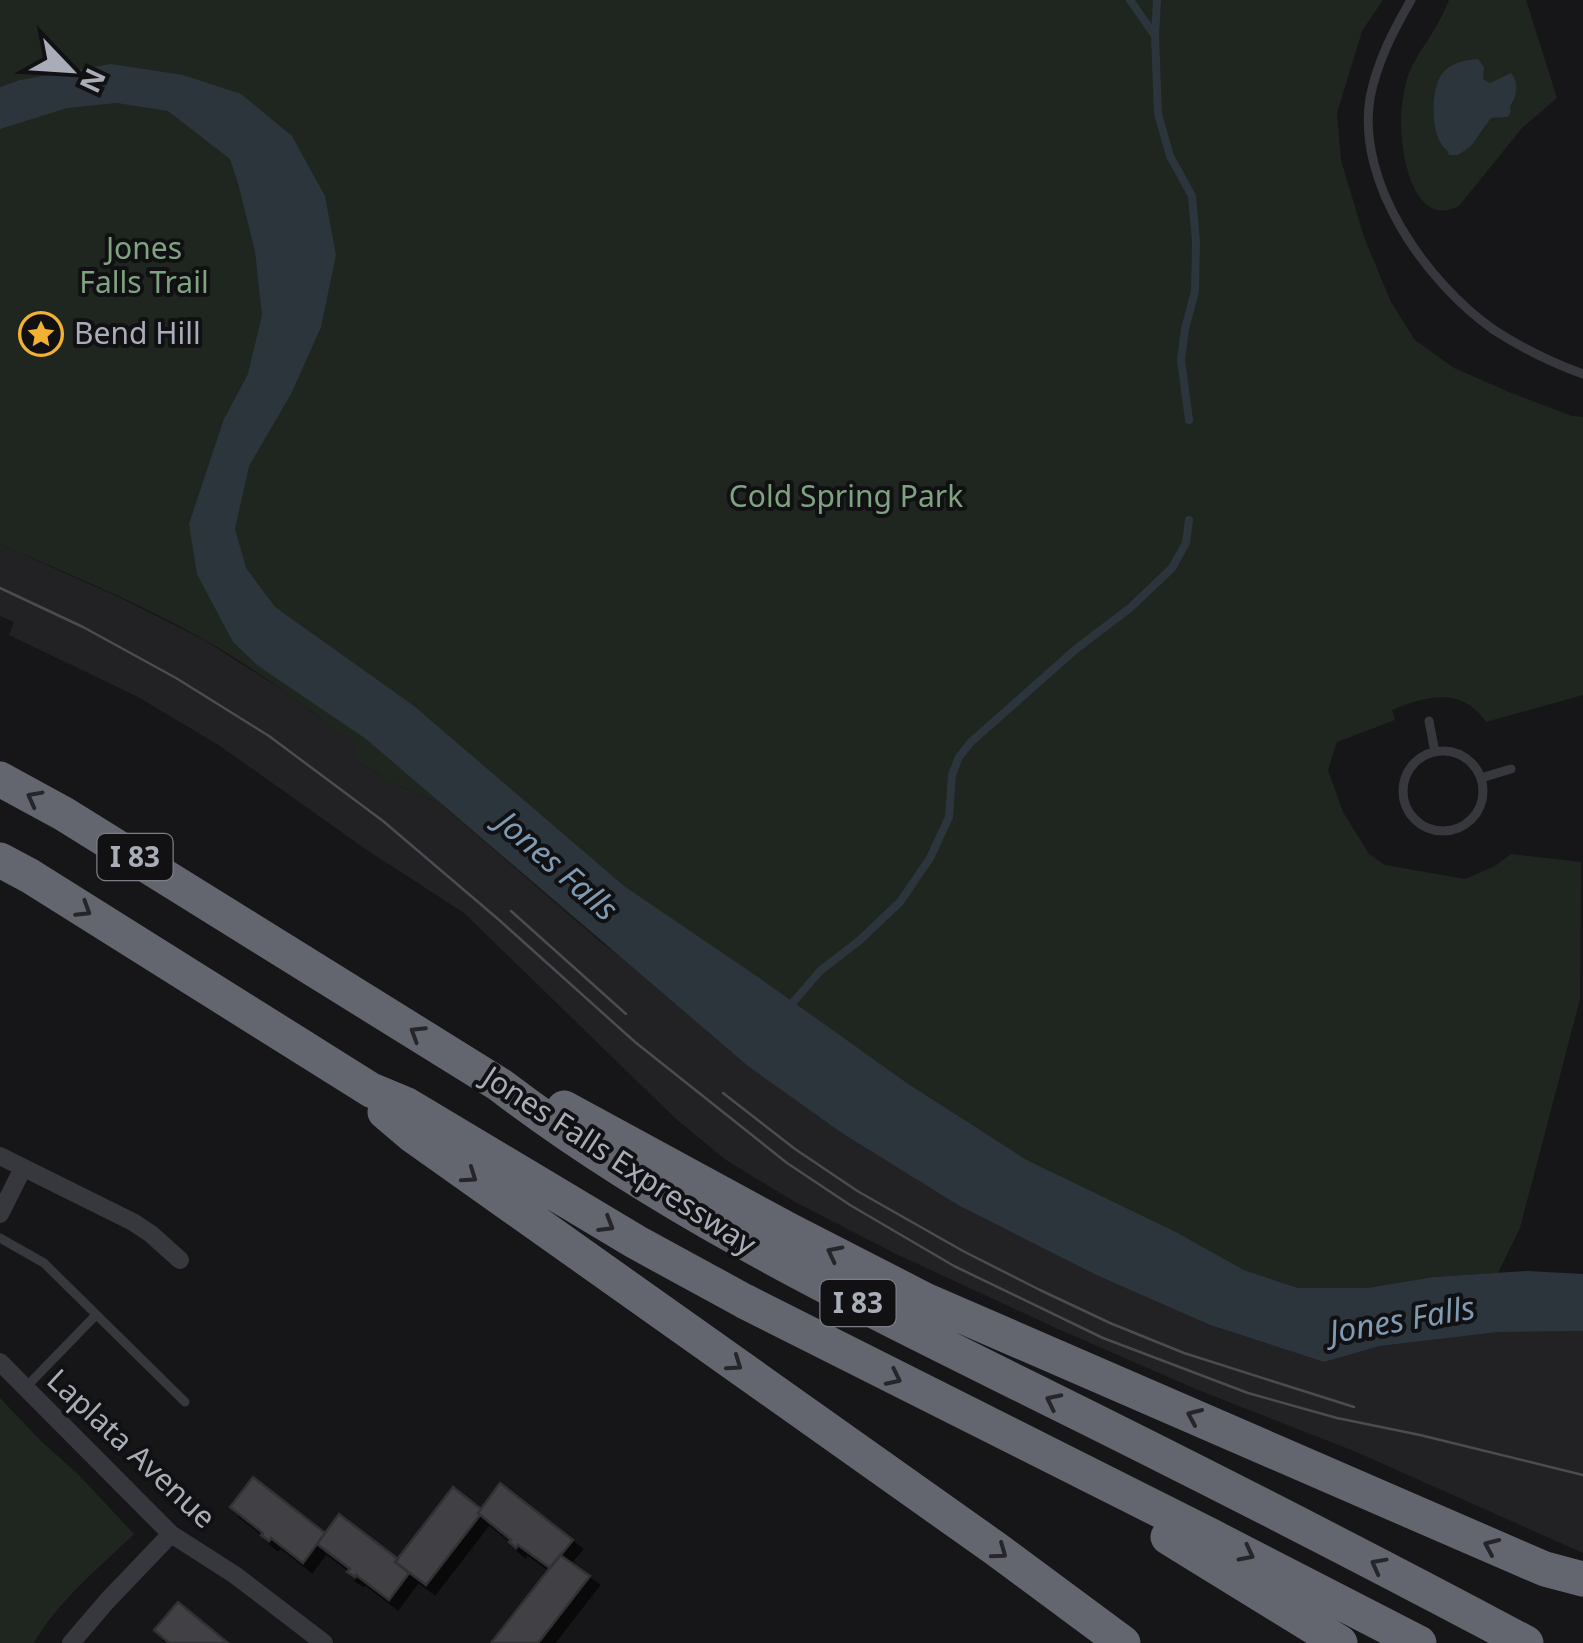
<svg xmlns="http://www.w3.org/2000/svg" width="1583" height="1643" font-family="'Noto Sans',sans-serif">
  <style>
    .built { fill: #222225 }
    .green { fill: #1e261f; fill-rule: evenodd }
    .water { fill: #2c353c }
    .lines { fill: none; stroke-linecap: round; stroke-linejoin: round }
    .stream { stroke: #2c353c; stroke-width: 8 }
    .building { fill: #404145; stroke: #303034; stroke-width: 2.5; filter: url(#shadow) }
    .service { stroke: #37383d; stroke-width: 9 }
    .minor { stroke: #37383d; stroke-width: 18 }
    .motorway { stroke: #63666e; stroke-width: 35 }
    .tram { stroke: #4a4c52; stroke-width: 2.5 }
    .oneway { stroke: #26262a }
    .labels { text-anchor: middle; stroke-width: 8; stroke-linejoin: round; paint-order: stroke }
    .shield { fill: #111113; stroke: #7b7e86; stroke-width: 2.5 }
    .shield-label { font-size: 28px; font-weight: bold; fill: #a8adb8 }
    .park-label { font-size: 30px; fill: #7fa381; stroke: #111113 }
    .poi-label { font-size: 30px; fill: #a8adb8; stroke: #111113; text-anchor: start }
    .street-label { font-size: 30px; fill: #a8adb8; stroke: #111113 }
    .water-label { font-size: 32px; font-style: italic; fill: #7f9bb3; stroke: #111113 }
  </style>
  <defs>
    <filter id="shadow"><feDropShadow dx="9" dy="9" stdDeviation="0" flood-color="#0009"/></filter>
  </defs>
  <rect width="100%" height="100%" fill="#161618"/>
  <path class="built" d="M0,544L123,599L204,640L281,689L357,744V760L387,780L442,805L602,943L958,1205L1096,1275L1210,1325L1324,1362L1380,1346L1499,1332L1583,1331V1553L1354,1451L1198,1390L1058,1329L896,1254L795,1202L726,1160L676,1119L464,913L364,848L220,746L138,697L9,635L14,622L0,616Z"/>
  <path class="green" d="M0,0H1383L1362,31L1337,113L1341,160L1364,237L1391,302L1415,340L1454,368L1509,392L1572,416L1583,417V695L1486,722C1462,686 1426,696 1392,710L1395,720L1337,742L1328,770L1343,812L1369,854L1385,865L1465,879L1495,866L1511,854L1581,862L1580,999L1520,1228L1498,1273L1433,1277L1367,1288H1298L1244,1270L1176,1232L1027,1160L907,1083L865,1053L748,1066L442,805L387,780L357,760L356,744C307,708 257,669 203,639C138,602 68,574 0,544Z
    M1449,0H1526L1557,98L1522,128L1459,206C1413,230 1401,153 1401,122C1401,109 1403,95 1406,83C1410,65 1422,50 1431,35C1438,24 1444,12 1449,0ZM1483,79L1490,83L1499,80L1513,103L1509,108L1511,112L1508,116L1491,118L1471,146L1447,150Z
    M0,1398L41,1441L78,1474L134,1534C102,1565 55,1604 34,1643H0Z"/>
  <path class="water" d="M1478,59L1484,67L1483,79L1490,83L1511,73C1519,83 1517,96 1510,107L1511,112L1508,117L1491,118L1471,146L1458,155H1449L1447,150C1430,138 1430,90 1442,74C1450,63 1465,60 1478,59Z
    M111,64L183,75L241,94L292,136L325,196L336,255L321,327L291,394L249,466L235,529L246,568L275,607L414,706L624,886L765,982L907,1083L1027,1160L1176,1232L1244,1270L1298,1288H1367L1433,1277L1527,1271L1583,1274V1331L1499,1332L1380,1346L1324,1362L1210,1325L1096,1275L958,1205L842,1133L748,1066L366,739L257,665L233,642L197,574L189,524L224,419L248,374L262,315L255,251L238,183L230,159L168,111L117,103L67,108L0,129V87L20,80Z"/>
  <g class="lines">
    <path class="stream" d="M1130,0L1153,33
      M1157,0L1155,35L1158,114L1170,156L1192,196L1196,242L1195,291L1185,329L1181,360L1189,420
      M789,1007L820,971L860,940L900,902L930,858L949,817L952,775L959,757L971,742L1076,649L1130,608L1172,568L1186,543L1189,520"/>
  </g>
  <path class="building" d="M253,1477L325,1533L303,1563L271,1538L269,1541L261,1535L263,1533L230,1507Z
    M500,1483L573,1540L550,1568L518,1545L516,1548L509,1542L511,1540L478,1513Z
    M453,1487L481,1509L478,1513L480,1515L426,1585L395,1562Z
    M339,1514L398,1559L395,1562L409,1573L389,1600L356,1575L355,1577L347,1572L350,1569L317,1544Z
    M560,1555L590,1576L538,1643H491Z
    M178,1602L189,1611L228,1643H169L154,1630Z"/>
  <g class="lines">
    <path class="service" d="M1411,0C1393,31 1377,62 1370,98C1356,184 1427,283 1494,330C1522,348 1552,363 1583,374
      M1429,721L1435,752
      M1403 791a40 40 0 1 1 80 0a40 40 0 1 1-80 0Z
      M1481,778L1511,769
      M0,1238L44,1263L185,1402
      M26,1387L95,1316"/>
    <path class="minor" d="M0,1156L133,1222L151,1234L180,1260
      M0,1214L23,1168
      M0,1362L171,1534L235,1575L324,1643
      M71,1643L107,1601L171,1534"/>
    <path class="motorway" d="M0,779L64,814L500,1085C661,1208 845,1297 1026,1387C1194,1470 1361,1555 1526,1643
      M0,860L30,876L371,1090L407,1105L636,1242L744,1301L1211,1536L1419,1643
      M564,1108L783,1227L925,1300L1517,1557L1545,1569L1583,1579
      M385,1112L412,1135L996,1549L1123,1643
      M1168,1537L1340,1643"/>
    <path class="tram" d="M0,588L83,627L176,678L269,736L383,821L498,919L635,1042L787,1163L850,1205L954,1266L1103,1338L1248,1393L1337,1418L1420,1435L1583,1475
      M511,911L626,1014
      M723,1093L795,1149L859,1192L963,1251L1040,1290L1110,1323L1184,1353L1354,1407"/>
  </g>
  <defs><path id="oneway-chevron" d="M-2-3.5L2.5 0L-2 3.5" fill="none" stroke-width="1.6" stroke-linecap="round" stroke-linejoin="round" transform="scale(2.5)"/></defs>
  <g class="oneway">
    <use href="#oneway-chevron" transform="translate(34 798) rotate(-152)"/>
    <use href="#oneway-chevron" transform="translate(84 910) rotate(32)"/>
    <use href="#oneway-chevron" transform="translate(417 1033) rotate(-148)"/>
    <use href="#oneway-chevron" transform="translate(470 1176) rotate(35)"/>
    <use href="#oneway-chevron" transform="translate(607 1225) rotate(31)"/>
    <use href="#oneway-chevron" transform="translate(834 1253) rotate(-153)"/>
    <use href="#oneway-chevron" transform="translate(735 1364) rotate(35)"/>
    <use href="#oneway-chevron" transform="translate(894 1378) rotate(26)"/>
    <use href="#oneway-chevron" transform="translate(1053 1401) rotate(-154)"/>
    <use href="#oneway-chevron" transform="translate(1194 1416) rotate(-156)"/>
    <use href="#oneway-chevron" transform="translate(1491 1546) rotate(-156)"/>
    <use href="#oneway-chevron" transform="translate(1000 1552) rotate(36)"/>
    <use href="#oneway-chevron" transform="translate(1247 1554) rotate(27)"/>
    <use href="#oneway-chevron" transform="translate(1378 1565) rotate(-152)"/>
  </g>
  <defs>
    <g id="sight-ring" transform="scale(2.25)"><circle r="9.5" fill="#111113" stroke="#f2b134" stroke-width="1.5"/><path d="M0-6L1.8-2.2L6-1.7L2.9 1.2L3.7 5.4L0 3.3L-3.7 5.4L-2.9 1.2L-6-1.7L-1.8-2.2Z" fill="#f2b134"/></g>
  </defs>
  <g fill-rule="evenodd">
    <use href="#sight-ring" x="41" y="334"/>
  </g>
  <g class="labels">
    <g class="shield">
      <rect x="97.5" y="834" width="75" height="46" rx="8"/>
      <rect x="820.5" y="1280" width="75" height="46" rx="8"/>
    </g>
    <g class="shield-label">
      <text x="135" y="867">I 83</text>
      <text x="858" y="1313">I 83</text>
    </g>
    <g class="park-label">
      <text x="144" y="259">Jones<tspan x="144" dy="34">Falls Trail</tspan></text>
      <text x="846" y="507">Cold Spring Park</text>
    </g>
    <g class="poi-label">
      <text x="74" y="344">Bend Hill</text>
    </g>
    <g class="street-label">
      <text transform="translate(619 1161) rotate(33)" y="10">Jones Falls Expressway</text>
      <text transform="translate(131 1449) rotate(43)" y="10">Laplata Avenue</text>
    </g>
    <g class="water-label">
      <text transform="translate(557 866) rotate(41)" y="11">Jones Falls</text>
      <text transform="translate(1402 1320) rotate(-10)" y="11">Jones Falls</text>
    </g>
  </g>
  <g transform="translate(70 70) rotate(115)" stroke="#111113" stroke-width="8" paint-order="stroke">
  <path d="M0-8L18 38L0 25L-18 38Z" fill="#a8adb8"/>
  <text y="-15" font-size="28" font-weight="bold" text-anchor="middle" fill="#a8adb8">N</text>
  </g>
</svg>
